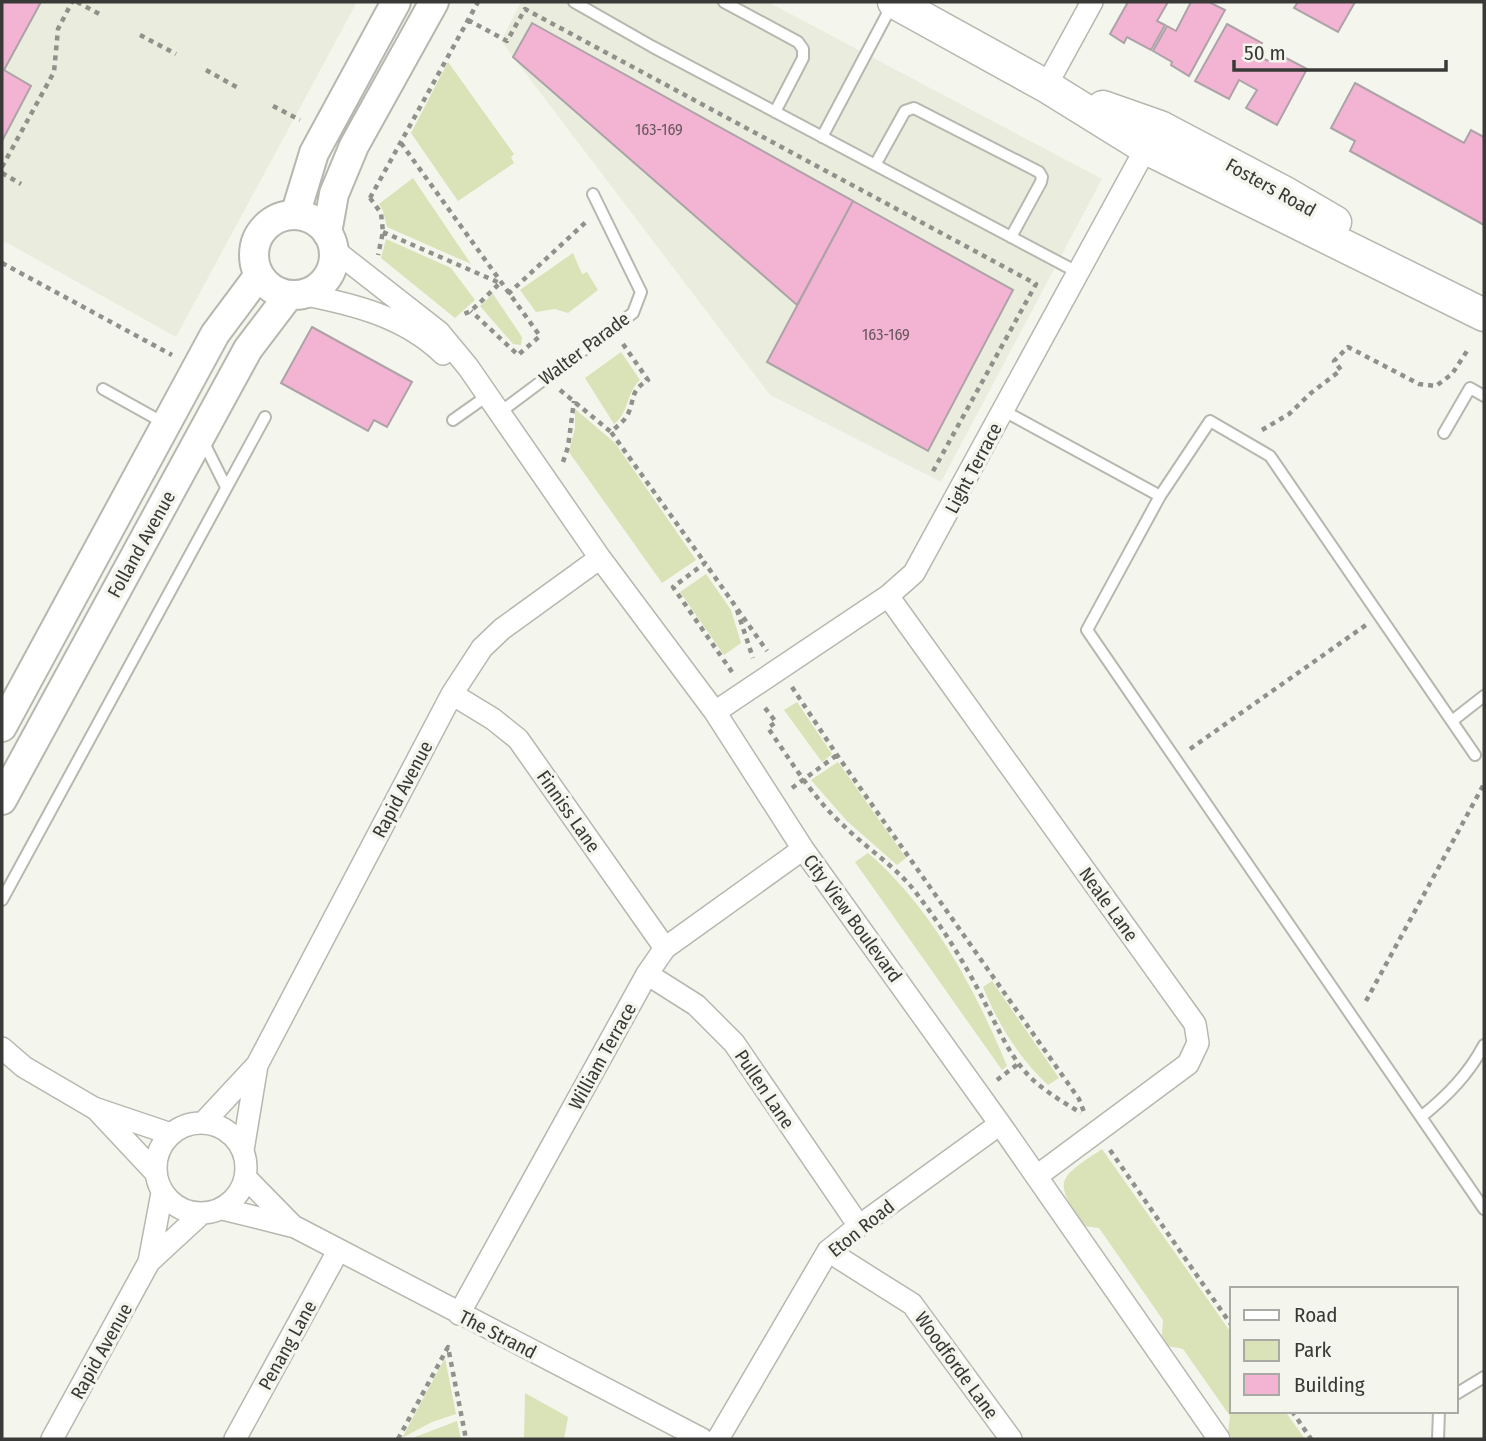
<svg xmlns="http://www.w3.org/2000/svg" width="1486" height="1441" font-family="'Fira Sans Condensed',sans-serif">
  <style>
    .built { fill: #eaeddd }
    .green { fill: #dae2b7 }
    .building { fill: #f3b3d3; stroke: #aca3a7; stroke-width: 2 }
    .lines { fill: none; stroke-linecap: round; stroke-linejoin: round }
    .service-casing { stroke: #b6b8b0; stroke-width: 14 }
    .minor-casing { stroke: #b6b8b0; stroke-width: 24 }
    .tertiary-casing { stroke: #b6b8b0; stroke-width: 32 }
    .secondary-casing { stroke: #b6b8b0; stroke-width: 35 }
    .path { stroke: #90918b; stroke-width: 4.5; stroke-dasharray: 5 5; stroke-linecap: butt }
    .service { stroke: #fff; stroke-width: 10 }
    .minor { stroke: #fff; stroke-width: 21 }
    .tertiary { stroke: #fff; stroke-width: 28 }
    .secondary { stroke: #fff; stroke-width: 32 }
    .labels { text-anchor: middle; stroke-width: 7; stroke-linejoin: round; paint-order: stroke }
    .number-label { font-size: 16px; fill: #68585e }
    .street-label { font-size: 19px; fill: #393a37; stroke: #f4f5ed }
  </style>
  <rect width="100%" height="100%" fill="#f4f5ed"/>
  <path class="built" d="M2,2H357L176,337L2,240Z
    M521,2H768L1102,179L941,482L770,395L501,41Z"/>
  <path class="green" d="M448,62L514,154L511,157L514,163L458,201L411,133Z
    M413,178L471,264L387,227L383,211L379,204Z
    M386,239L451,268L475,300L455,318L381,258Z
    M573,253L582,274L587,272L598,290L568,313L555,309L536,312L520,290Z
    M493,294L522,337L521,345L513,344L480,306Z
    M621,352L640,380C626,393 629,413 614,424L585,378Z
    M575,409L615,443L696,560L662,583L569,452L575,428Z
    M706,574L731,610L741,643L724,655L680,592Z
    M797,702L832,754L822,762L784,710Z
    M838,762L906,858L897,865L847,821L811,780Z
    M868,853C932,908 975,989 1007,1066L1002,1070L855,862Z
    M992,981L1059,1078L1048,1085C1019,1058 998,1024 983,987Z
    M1102,1149L1232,1334V1411H1285L1305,1439H1233L1228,1432L1230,1416L1183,1349L1168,1346L1162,1335L1163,1320L1099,1228L1084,1226C1052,1179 1058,1179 1102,1149Z
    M445,1358L456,1414L432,1422L402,1438Z
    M525,1393L568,1417L564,1439H524Z
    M457,1421L461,1439H410Z"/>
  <path class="building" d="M2,2H41L4,70L31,86L2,141Z
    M1128,2H1168L1157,21L1165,25L1151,50L1127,37L1124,43L1110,34Z
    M1191,2H1209L1225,10L1189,76L1171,65L1172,62L1153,51L1167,26L1176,31Z
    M1298,2H1355L1338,32L1294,8Z
    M532,23L853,201L797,305L513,57Z
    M1227,24L1262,43L1255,54L1270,62L1275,52L1307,69L1277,125L1246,108L1257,90L1239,80L1229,99L1195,81Z
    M1355,83L1464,143L1471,130L1484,137V225L1350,151L1355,141L1331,128Z
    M853,201L1013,290L928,451L767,362Z
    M312,327L412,382L387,427L374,420L368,431L281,383Z"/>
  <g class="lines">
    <g class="service-casing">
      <path id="service" d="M574,2L653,47L1079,273
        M724,2L798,42L803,49V58L775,112
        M822,137L893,3
        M875,165L905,111L914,108L1039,172L1042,177L1041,182L1011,237
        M103,389L164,423
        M1004,411L1160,496
        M499,413L633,313L641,292L593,194
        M453,420L487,396
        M1444,433L1470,388L1484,396
        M203,441L226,487
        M1452,721L1484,696
        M1475,755L1270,456L1210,421L1160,496L1087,630L1484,1209
        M2,900L265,417
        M1421,1117C1447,1096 1468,1075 1484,1045
        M1456,1394L1484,1377
        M1438,1439L1439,1411"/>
    </g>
    <g class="minor-casing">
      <path id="minor" d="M1046,86L1092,2
        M333,249L439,332L468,367L600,558L715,712L803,849L1000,1124L1219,1439
        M301,294C352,304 404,316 443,354
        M888,596L1195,1024L1198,1043L1188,1064L1037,1176
        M452,694L493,719L518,739L665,948
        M715,712L888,596L914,573L1146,148
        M647,974L696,1005L734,1043L859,1226
        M2,1048L24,1067L94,1108L171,1134
        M96,1109L155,1172
        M156 1168a45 45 0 1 1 90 0a45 45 0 1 1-90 0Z
        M203,1123L257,1065L452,694L482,648L502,629L600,558
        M243,1150L257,1065
        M246,1178L293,1226
        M223,1209L295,1227L702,1439
        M828,1251L912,1304L1011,1439
        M149,1262L201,1214
        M459,1314L647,974L665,948L803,849
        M52,1439L149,1262L162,1193
        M235,1439L338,1251
        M718,1439L828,1251L859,1226L1000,1124"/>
    </g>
    <g class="tertiary-casing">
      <path id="tertiary" d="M295,215L314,153L396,2
        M254 255a40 40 0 1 1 80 0a40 40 0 1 1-80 0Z
        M327,233L334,194L354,146L434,2
        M2,727L215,334L259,275
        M2,800L248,349L289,295"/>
    </g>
    <g class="secondary-casing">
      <path id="secondary" d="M894,2L1046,86L1146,148L1484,315
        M1103,107L1160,127L1287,194L1335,222"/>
    </g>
    <path class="path" d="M77,2L103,16
      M468,20L507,41L525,9L1036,284L932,473
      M140,35L176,54
      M206,70L240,89
      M273,106L300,120
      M401,143L540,336L518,355L471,311
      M2,167L54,72L58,29L72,2
      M2,173L21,184
      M370,198L478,2
      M370,198L381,213L383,232L378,255
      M383,232L500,283L471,311L464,314
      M2,263L172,355
      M508,294L587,221
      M623,344L648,380C630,391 635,398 628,414C624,422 617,426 611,432L705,563
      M560,390L611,432
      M1262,430L1289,414L1311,393L1341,370L1334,361L1348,347L1419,384L1436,386L1452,374L1467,351
      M563,462L568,447L574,401
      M737,610L753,658
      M732,672L673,587L705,563L767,651
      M792,687L837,755L1079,1099L1084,1112
      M765,708L776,722L768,728C791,761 813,798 843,825C867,849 897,867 917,894C943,928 966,965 985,1003C998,1028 1009,1055 1029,1076C1044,1091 1063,1102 1081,1113
      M1190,749L1366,625
      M792,788L837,755
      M1366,1001L1484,784
      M997,1080L1018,1064
      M1110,1150L1232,1326
      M1292,1411L1311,1439
      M398,1439L448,1347L466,1439"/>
    <use href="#service" class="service"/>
    <use href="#minor" class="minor"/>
    <use href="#tertiary" class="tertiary"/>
    <use href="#secondary" class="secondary"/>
  </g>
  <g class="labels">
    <g class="number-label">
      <text x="659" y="135">163-169</text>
      <text x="886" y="340">163-169</text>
    </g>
    <g class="street-label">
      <text transform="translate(1271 187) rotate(29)" y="7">Fosters Road</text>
      <text transform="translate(584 348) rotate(-37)" y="7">Walter Parade</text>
      <text transform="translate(973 468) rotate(-62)" y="7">Light Terrace</text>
      <text transform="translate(141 544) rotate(-61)" y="7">Folland Avenue</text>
      <text transform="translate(402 789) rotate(-62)" y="7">Rapid Avenue</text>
      <text transform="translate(569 811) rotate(55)" y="7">Finniss Lane</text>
      <text transform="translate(1109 904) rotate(54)" y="7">Neale Lane</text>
      <text transform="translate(853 918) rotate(54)" y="7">City View Boulevard</text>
      <text transform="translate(602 1056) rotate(-61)" y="7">William Terrace</text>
      <text transform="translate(765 1089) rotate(56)" y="7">Pullen Lane</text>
      <text transform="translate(861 1228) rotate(-39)" y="7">Eton Road</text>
      <text transform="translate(498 1334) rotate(27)" y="7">The Strand</text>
      <text transform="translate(287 1345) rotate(-61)" y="7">Penang Lane</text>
      <text transform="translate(101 1351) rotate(-61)" y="7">Rapid Avenue</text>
      <text transform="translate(957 1365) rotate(54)" y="7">Woodforde Lane</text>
    </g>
  </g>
  <rect width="1486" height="1441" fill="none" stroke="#393a37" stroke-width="7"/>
  <rect x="1230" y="1287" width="228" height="126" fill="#f4f5ed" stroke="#a9aaa4" stroke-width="2"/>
  <rect x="1244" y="1310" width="35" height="10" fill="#ffffff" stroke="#a9aaa4" stroke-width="2"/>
  <text x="1294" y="1322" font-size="21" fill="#393a37">Road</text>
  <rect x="1244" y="1340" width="35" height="21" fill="#dae2b7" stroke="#a9aaa4" stroke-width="2"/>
  <text x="1294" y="1357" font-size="21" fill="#393a37">Park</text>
  <rect x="1244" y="1374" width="35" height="21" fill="#f3b3d3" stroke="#a9aaa4" stroke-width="2"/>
  <text x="1294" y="1392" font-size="21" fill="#393a37">Building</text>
  <path d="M1234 60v10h212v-10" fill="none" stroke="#393a37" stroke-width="3.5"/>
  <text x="1244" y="60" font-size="21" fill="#393a37" stroke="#f4f5ed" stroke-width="5" paint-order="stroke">50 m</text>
</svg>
